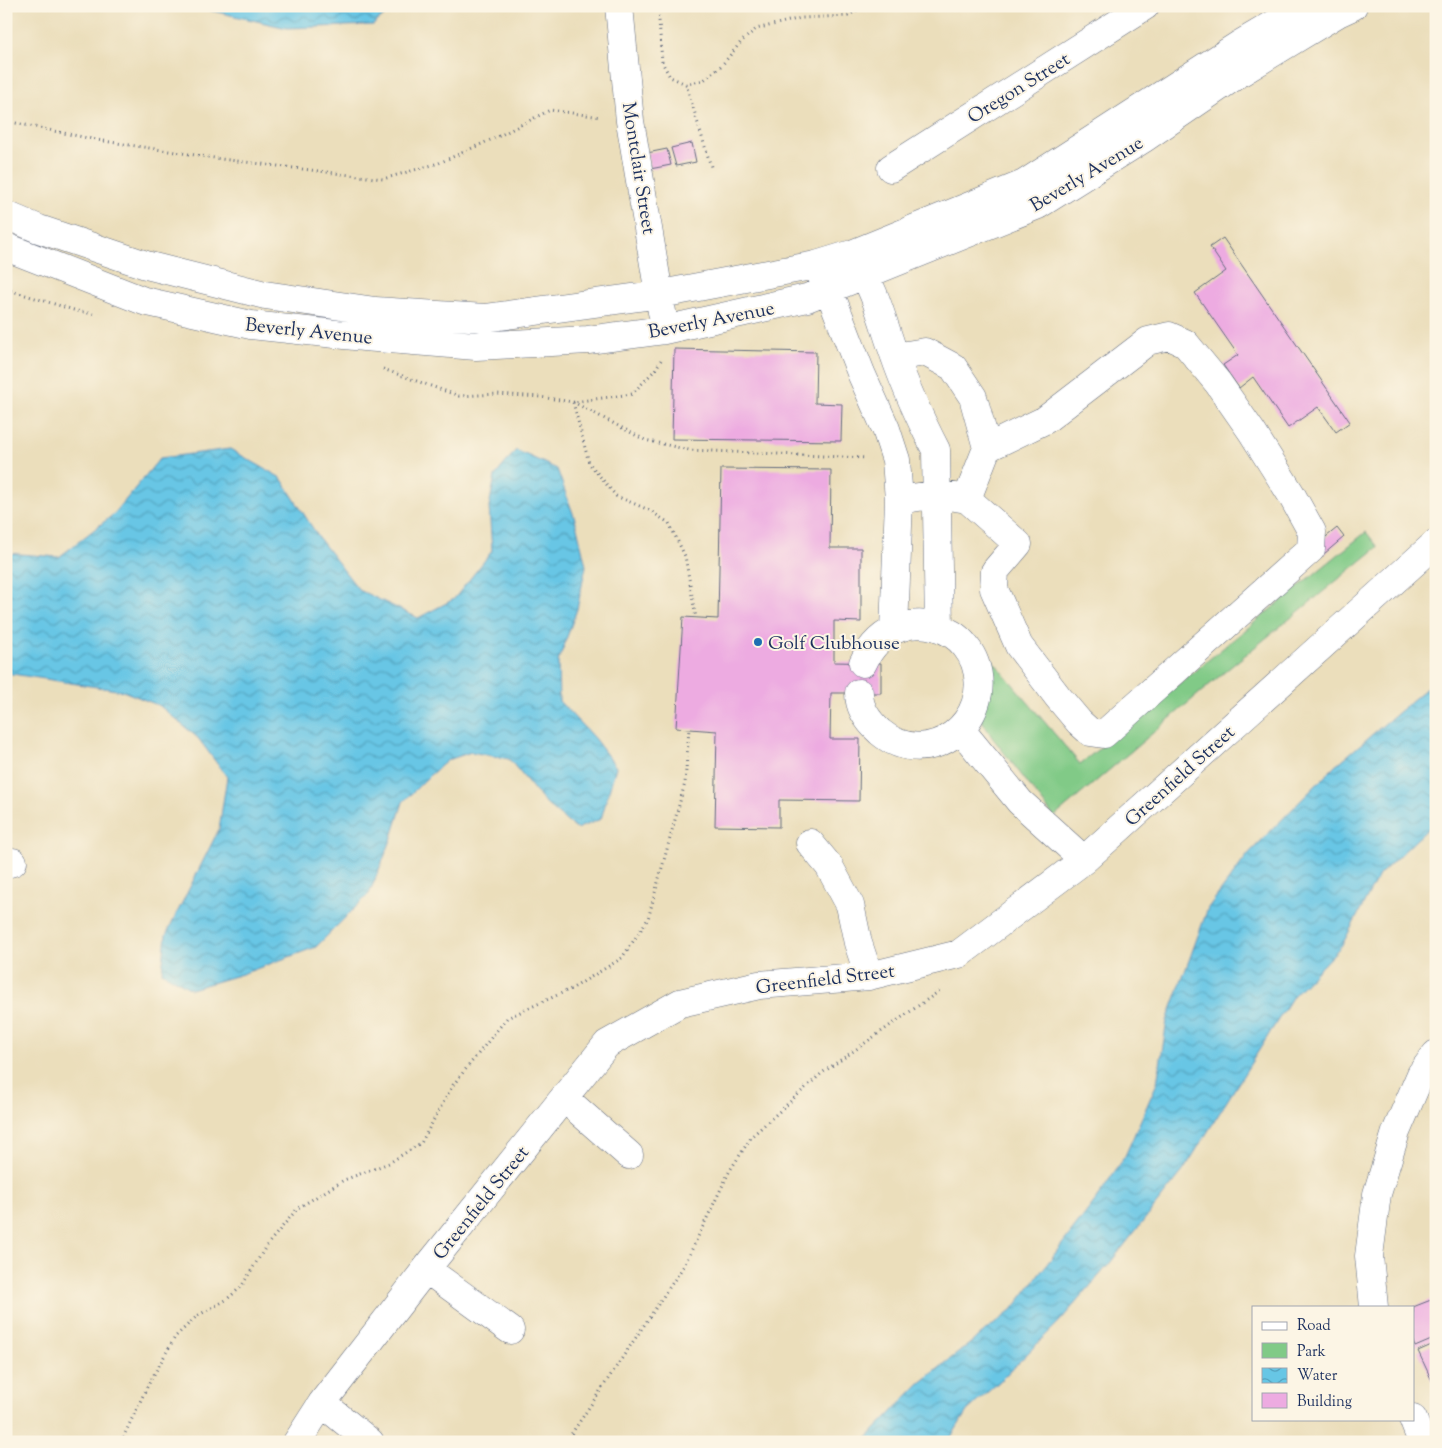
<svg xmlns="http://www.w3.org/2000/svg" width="1442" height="1448" font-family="'Sorts Mill Goudy',serif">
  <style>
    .green { fill: #81ca87; stroke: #4e7c72 }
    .water { fill: url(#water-waves); stroke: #417aa2 }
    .building { fill: #edabe1 }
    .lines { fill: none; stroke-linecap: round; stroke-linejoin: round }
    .minor-casing { stroke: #646c7f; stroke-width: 29 }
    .path { stroke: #646c7f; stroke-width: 3; stroke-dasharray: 1 4; stroke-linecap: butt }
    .minor { stroke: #fff; stroke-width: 28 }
    .poi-dot { fill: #1f6fb2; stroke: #fcf5e5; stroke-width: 2 }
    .labels { text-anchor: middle; stroke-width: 4; stroke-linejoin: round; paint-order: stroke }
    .street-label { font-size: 19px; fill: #1b2f5e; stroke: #fcf5e5 }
    .poi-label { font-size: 19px; fill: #1b2f5e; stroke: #fcf5e5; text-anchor: start }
  </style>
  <defs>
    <pattern id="water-waves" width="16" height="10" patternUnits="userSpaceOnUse" patternTransform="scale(1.25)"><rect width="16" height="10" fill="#67c6e5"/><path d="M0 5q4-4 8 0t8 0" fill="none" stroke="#54a1bd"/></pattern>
  </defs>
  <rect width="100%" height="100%" fill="#fcf5e5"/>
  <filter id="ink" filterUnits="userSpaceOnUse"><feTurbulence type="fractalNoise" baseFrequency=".02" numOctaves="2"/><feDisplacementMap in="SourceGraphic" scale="10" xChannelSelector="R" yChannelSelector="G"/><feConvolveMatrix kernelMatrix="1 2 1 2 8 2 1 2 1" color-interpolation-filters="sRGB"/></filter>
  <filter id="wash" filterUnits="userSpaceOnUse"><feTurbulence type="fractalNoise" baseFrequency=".0096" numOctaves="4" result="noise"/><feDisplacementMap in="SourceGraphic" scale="20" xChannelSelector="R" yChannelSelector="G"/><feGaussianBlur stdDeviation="1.12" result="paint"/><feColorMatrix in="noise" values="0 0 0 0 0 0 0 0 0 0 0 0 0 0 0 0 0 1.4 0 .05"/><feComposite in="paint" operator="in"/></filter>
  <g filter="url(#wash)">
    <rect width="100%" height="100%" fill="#ebdebb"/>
    <path class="green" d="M1366,532L1378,547L1228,669L1054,817L992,737L975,709L978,643L1080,764Z"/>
    <path class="water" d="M191,6H396L373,25L287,28Z
      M230,449L281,478L319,538L359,590L418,618L454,599L492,551L489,507L495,476L516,450L557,469L575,519L586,566L577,609L558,662L559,701L594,738L616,767L601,819L576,829L546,804L509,759L471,752L448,760L430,775L403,802L391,840L369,894L316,947L242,974L191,989L162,972L166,935L219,829L227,777L198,738L160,706L123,691L6,673V553L59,557L114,514L160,458Z
      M1436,680V821L1379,875L1342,945L1293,996L1183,1171L1110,1263L1059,1322L1001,1380L967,1411L948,1442H863L919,1384L1012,1310L1095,1201L1125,1156L1157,1083L1167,1021L1208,908L1249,853L1334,767Z"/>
    <g id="blocks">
      <path class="building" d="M692,143L696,162L676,166L671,148Z
        M667,149L671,165L650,169L647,153Z
        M1223,238L1350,422L1336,432L1318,407L1288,428L1253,377L1239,388L1223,365L1238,355L1195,293L1226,271L1210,247Z
        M674,349L816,352L815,403L842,404L841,441L672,439Z
        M721,469L831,470L830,548H861V622L834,621V662L881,663V693H831L830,739H860L859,801L779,800V827L715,826L717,731L676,728L683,617L718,619Z
        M1337,528L1344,537L1324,554L1316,545Z
        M1436,1298V1338L1415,1347L1413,1342V1307Z
        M1436,1343V1384L1434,1385L1418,1351Z"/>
    </g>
  </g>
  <g filter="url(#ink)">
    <use href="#blocks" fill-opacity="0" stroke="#646c7f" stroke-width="1"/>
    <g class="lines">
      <g class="minor-casing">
        <path id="minor" d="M619,6L630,121L662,312
          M891,168L1145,6
          M6,215L39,229L146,265L265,295L375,311L485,318L661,294L816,265L852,254L1024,184L1242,43L1305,6
          M6,247L144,301L251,325L364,337L476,346L588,340L664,330L807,298L1038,205L1143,139L1238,74L1338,13L1353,6
          M856,261C875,288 883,323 894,354C905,386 920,419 936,450L939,628
          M821,275L829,290L861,373L886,429L896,460L899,500L894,630
          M895,357L925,352L953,367L973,397L987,448L967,499
          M899,500L938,494L967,499L1018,544L995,571L994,589L1019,646L1058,697L1079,722L1090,732L1104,734L1311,549L1312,532L1291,494L1252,432L1218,383L1185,343L1169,336L1148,341L1045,420L987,448
          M859,693C859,708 869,722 880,732C928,773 995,721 975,663C971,652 962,640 952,634C917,613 879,628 863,663
          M961,730L1020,802L1084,860
          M810,843L829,866L850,905L858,943L869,976
          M6,864L13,862
          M564,1098L629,1155
          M426,1269L510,1330
          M1374,1307L1369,1256L1377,1194L1396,1132L1421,1074L1436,1054
          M322,1403L370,1442
          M1413,1419L1422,1442
          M297,1442L322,1403L426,1269L607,1044L680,1003L759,985L869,976L959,954L1084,860L1436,543"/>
      </g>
      <path class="path" d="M658,6L662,62L670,77L686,84L704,80L722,65L741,42L756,29L801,18L848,16L863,6
        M686,84L712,170
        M6,121L97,140L221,159L383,179L439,163L497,137L550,110L601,117
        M6,289L77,311L93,314
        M661,360L655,370L632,394L573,402L589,463L616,496L649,510L669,523L685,556L696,618
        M383,369L459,396L497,394L540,397L573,402L645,440L689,450L866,458
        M121,1442L147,1387L175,1337L197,1316L226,1300L241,1287L267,1245L298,1208L344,1180L389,1163L421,1143L453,1085L507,1018L573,988L622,958L648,919L685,783L689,729
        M566,1442L685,1264L729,1172L752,1136L822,1073L941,990"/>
      <use href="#minor" class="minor"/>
    </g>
  </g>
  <circle class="poi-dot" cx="758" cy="642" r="5"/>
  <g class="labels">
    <g class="street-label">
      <text transform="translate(1018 87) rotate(-32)" y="7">Oregon Street</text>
      <text transform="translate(640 168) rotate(81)" y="7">Montclair Street</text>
      <text transform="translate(1086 173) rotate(-31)" y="7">Beverly Avenue</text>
      <text transform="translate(711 319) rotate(-11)" y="7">Beverly Avenue</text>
      <text transform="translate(309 330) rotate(6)" y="7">Beverly Avenue</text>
      <text transform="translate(1179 775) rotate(-42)" y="7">Greenfield Street</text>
      <text transform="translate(825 978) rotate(-7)" y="7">Greenfield Street</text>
      <text transform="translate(480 1202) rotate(-51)" y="7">Greenfield Street</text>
    </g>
    <g class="poi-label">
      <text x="768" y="649">Golf Clubhouse</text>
    </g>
  </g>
  <rect width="1442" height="1448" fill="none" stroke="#fcf5e5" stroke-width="25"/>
  <rect x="1252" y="1306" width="162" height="115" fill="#fcf5e5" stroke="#a2a6af"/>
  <rect x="1262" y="1322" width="25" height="8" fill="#ffffff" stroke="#a2a6af"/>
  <text x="1297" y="1330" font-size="15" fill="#1b2f5e">Road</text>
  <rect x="1262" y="1343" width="25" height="15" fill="#81ca87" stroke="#a2a6af"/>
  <text x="1297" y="1356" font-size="15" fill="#1b2f5e">Park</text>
  <rect x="1262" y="1368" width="25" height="15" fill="url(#water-waves)" stroke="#a2a6af"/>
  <text x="1297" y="1380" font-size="15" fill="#1b2f5e">Water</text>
  <rect x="1262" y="1393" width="25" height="15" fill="#edabe1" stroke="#a2a6af"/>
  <text x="1297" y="1406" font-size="15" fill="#1b2f5e">Building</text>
</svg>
